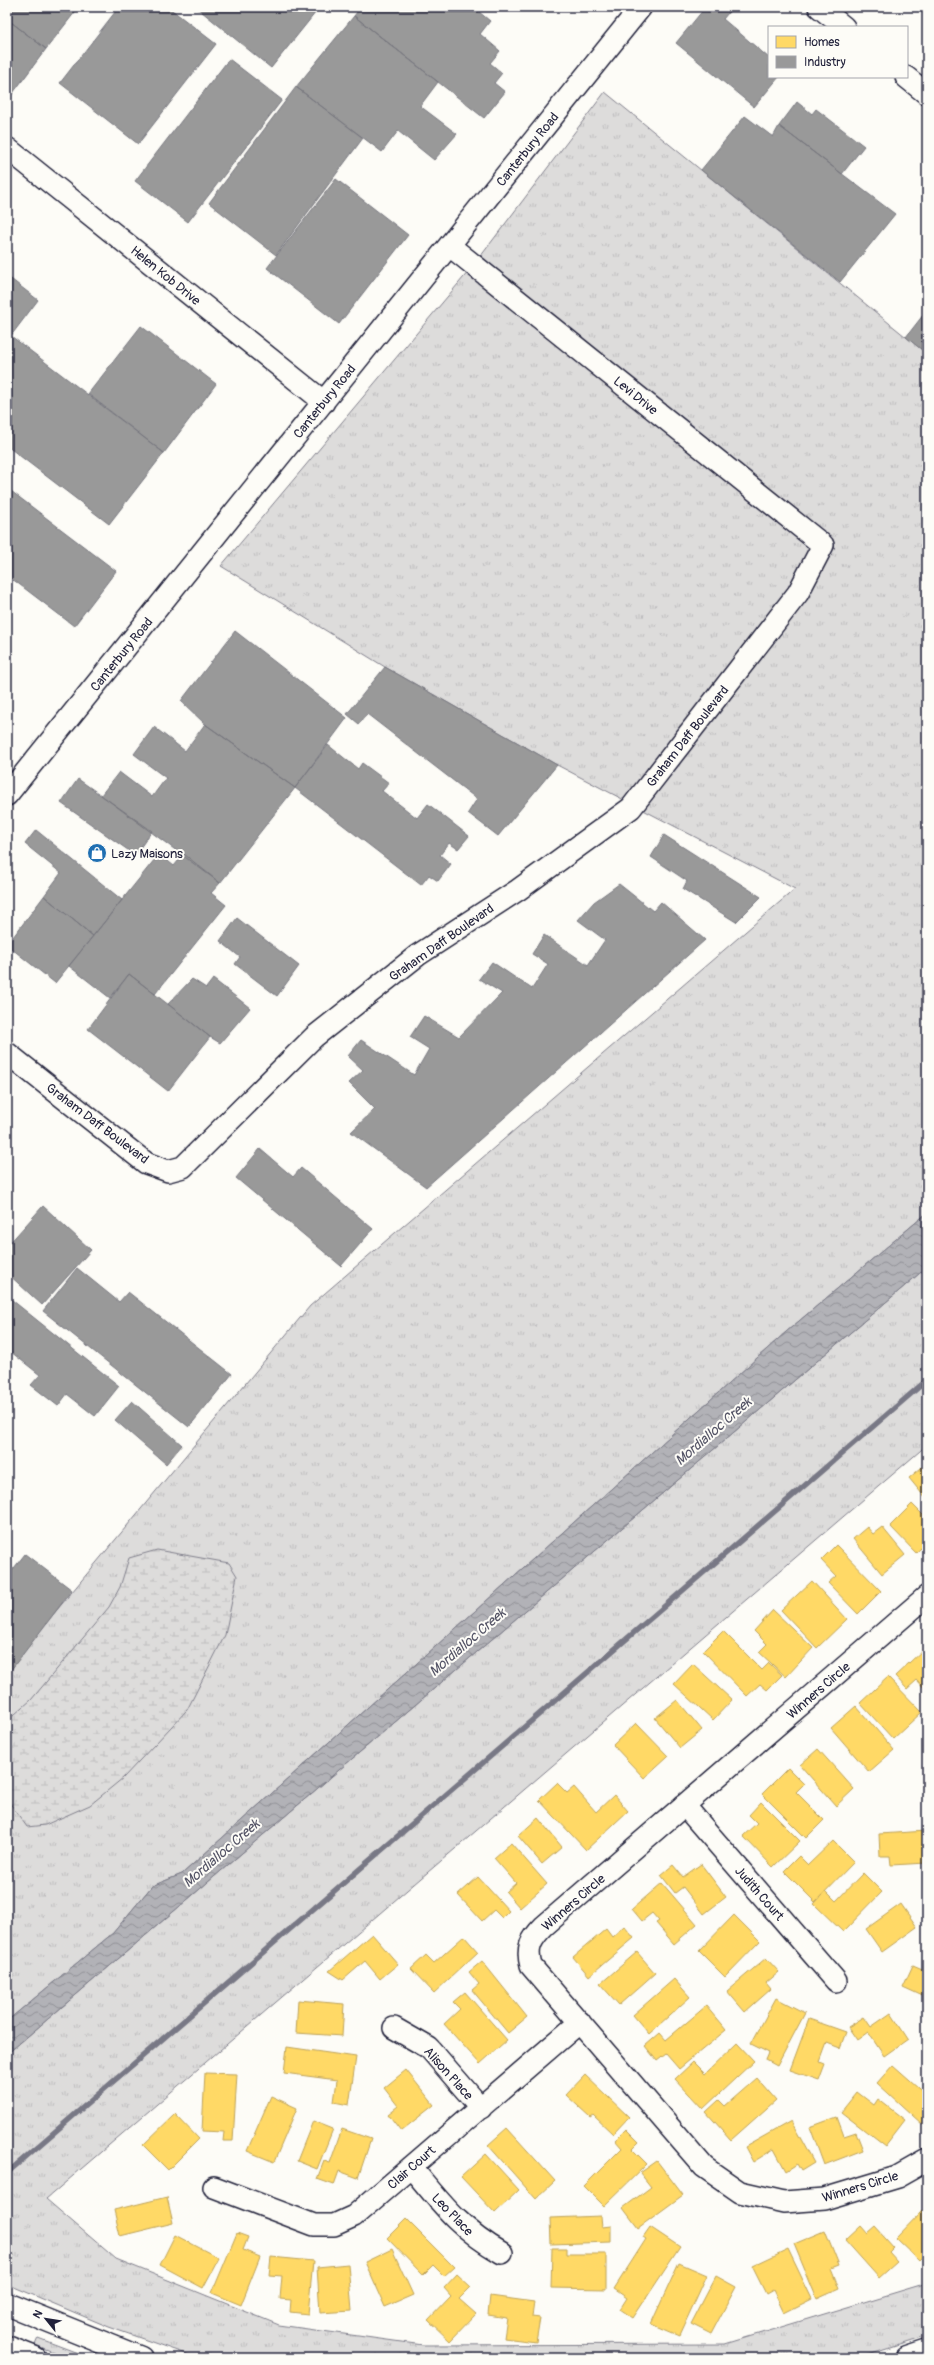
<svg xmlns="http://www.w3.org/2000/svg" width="934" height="2365" font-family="Pangolin,sans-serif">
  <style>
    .grass { fill: url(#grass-tufts); stroke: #807f8b }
    .wetland { fill: url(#wetland-marsh); stroke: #807f8b }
    .water { fill: url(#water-waves); stroke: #787885 }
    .homes { fill: #ffd966; stroke: #bda259 }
    .industry { fill: #999; stroke: #75757d }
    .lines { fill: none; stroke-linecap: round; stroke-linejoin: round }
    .stream { stroke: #787885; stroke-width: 5.5 }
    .minor-casing { stroke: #22223b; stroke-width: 24 }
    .primary-casing { stroke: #22223b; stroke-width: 25 }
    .minor { stroke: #fdfcf7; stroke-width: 21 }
    .primary { stroke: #fdfcf7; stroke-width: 22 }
    .labels { text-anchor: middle; stroke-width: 4; stroke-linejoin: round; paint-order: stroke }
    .street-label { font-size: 13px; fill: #22223b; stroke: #fdfcf7 }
    .poi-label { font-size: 13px; fill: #22223b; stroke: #fdfcf7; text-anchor: start }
    .water-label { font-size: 14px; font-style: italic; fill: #545466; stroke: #fdfcf7 }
  </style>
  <defs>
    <pattern id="grass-tufts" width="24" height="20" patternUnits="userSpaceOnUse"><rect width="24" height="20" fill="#dddcdb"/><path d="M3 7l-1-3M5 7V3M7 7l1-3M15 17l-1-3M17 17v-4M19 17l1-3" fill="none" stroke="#bdbcbd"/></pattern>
    <pattern id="wetland-marsh" width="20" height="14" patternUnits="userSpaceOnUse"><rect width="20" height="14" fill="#dddcdb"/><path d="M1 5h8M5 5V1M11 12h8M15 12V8" fill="none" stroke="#bdbcbd"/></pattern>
    <pattern id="water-waves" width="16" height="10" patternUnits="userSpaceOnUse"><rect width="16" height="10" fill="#b2b2b7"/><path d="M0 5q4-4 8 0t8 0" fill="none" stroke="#909096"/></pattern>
  </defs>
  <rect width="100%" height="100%" fill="#fdfcf7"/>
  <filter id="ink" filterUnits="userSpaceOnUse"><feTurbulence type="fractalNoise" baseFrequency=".025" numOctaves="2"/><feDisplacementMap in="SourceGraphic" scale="8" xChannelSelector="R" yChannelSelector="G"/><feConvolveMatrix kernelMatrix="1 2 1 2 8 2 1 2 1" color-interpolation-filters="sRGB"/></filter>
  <g filter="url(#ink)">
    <path class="grass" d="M605,92L927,354V1213L786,1332L182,1874L152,1886L113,1933L7,2021V1670L310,1306L795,889L557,765L385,667L221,566L474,265Z
      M927,1267V1445L46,2199L116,2259L279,2325L423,2345L725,2344L927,2283V2336L859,2358H197L109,2327L7,2284V2054Z
      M38,2338L91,2358H69L35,2345Z"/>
    <path class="wetland" d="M157,1550L229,1563L237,1576L225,1635L187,1710L123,1778L90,1805L45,1825L27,1827L9,1802L7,1795V1721L31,1700L109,1607L120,1587L129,1558Z"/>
    <path class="water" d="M927,1213V1267L7,2054V2021L113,1933L152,1886L182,1874L786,1332Z"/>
    <path class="homes" d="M927,1463V1500L909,1478Z
      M912,1504L927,1519V1542L916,1553L890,1526Z
      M867,1527L873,1534L882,1527L905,1555L882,1574L853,1539Z
      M836,1545L881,1591L858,1614L828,1583L836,1576L821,1560Z
      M812,1581L847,1619L817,1648L781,1610Z
      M773,1610L813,1648L786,1677L759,1652L767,1644L754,1631Z
      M723,1631L762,1670L769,1663L782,1675L767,1690L760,1684L747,1696L703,1651Z
      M924,1649L927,1653V1691L917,1680L907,1689L895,1676Z
      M693,1664L732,1700L713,1720L674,1684Z
      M888,1677L922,1712L893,1739L860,1703Z
      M677,1700L702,1730L680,1748L655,1718Z
      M856,1706L894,1750L869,1772L831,1728Z
      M636,1723L668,1756L644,1778L613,1745Z
      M818,1749L854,1789L836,1806L800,1765Z
      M788,1768L804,1784L796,1792L824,1820L806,1838L762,1794Z
      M557,1783L567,1793L574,1787L596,1812L614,1795L628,1811L586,1850L539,1800Z
      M761,1802L800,1841L773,1867L743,1836L757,1823L749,1815Z
      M538,1818L562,1847L542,1864L518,1836Z
      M927,1831V1863L891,1865L890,1856H880L879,1834Z
      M833,1841L854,1862L815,1902L784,1871L799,1856L808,1865Z
      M511,1843L547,1884L520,1908L506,1892L516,1883L494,1858Z
      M701,1864L726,1897L704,1914L683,1887L675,1893L661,1875L673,1865L683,1877Z
      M863,1873L882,1892L843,1932L814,1904L826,1891L836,1901Z
      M478,1877L509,1911L502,1918L494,1910L482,1921L458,1895Z
      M662,1883L697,1924L674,1944L656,1923L659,1921L652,1913L642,1921L632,1909Z
      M901,1904L917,1927L882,1952L866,1929Z
      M734,1915L760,1941L725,1977L699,1951Z
      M624,1926L634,1938L589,1976L573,1957L606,1929L612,1937Z
      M372,1934L398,1964L380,1979L365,1961L343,1980L329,1971Z
      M464,1936L478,1952L434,1993L411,1969L426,1955L434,1963Z
      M637,1952L655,1973L619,2005L600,1984Z
      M766,1958L779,1972L766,1983L771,1989L745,2012L727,1991Z
      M482,1961L527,2017L508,2033L472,1990L479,1984L469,1972Z
      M913,1965L927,1971V1998L903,1987Z
      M674,1979L690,1997L649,2034L633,2015Z
      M465,1992L507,2040L480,2064L444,2024L460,2009L453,2002Z
      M776,1998L805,2013L777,2066L766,2060L769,2053L751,2044Z
      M298,2000L344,2004L342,2036L296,2033Z
      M706,2006L726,2030L679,2069L666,2054L657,2061L645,2046L660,2033L666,2040Z
      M891,2013L908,2039L884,2056L868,2032L857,2040L848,2027L864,2017L871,2027Z
      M809,2019L846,2032L840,2048L827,2043L820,2062L825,2064L819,2080L790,2070Z
      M737,2043L754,2061L703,2109L675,2079L693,2062L705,2074Z
      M287,2047L356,2057L349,2105L334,2102L337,2080L284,2073Z
      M893,2065L927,2095V2120L923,2125L877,2083Z
      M406,2070L434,2105L401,2131L388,2114L398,2106L384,2088Z
      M205,2073L237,2074L233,2141H223L224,2132L202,2131Z
      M585,2075L629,2117L613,2134L593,2115L590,2117L566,2095Z
      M757,2078L776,2100L731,2140L706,2112L719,2100L725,2106Z
      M857,2092L874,2105L878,2099L905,2120L885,2146L841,2112Z
      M271,2096L297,2108L274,2162L247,2151Z
      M175,2114L199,2139L168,2170L143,2145Z
      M837,2117L844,2136L856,2132L863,2150L824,2165L810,2127Z
      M313,2121L333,2129L317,2169L297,2161Z
      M791,2121L814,2163L801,2171L797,2164L786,2171L774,2149L753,2162L745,2147Z
      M507,2128L555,2181L536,2199L488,2145Z
      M342,2129L371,2139L358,2178L339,2171L334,2185L317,2179L324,2161L330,2163Z
      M626,2129L639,2142L632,2149L647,2164L604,2206L584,2186L622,2148L615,2140Z
      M486,2154L519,2190L495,2213L461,2177Z
      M657,2161L683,2195L638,2228L623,2208L651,2187L640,2173Z
      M167,2197L173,2223L120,2236L114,2210Z
      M922,2211L927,2216V2252L919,2260L896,2238Z
      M601,2216L602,2227L611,2226V2242L551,2244L550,2218Z
      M406,2219L454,2267L444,2276L433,2265L423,2275L387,2238Z
      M860,2226L867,2234L875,2227L893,2247L888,2252L897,2262L879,2278L845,2240Z
      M650,2227L680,2247L633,2318L620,2309L627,2298L614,2289L646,2239L643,2237Z
      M825,2231L839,2266L831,2269L839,2289L817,2299L794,2244Z
      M237,2233L248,2237L243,2250L260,2257L241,2305L212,2293Z
      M175,2235L219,2258L203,2288L160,2265Z
      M552,2248H567V2254H606V2289L551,2288Z
      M392,2249L413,2295L385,2307L365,2262Z
      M788,2249L812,2299L784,2313L773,2290L766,2294L752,2266Z
      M271,2257L313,2261L308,2314L290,2312L291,2300L280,2299L282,2276L269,2275Z
      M679,2263L707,2275L679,2336L651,2324Z
      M348,2264L352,2311L320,2313L317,2267Z
      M457,2274L471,2287L459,2299L476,2314L450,2341L428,2320L451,2296L444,2288Z
      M716,2276L736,2287L711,2334L691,2324Z
      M490,2296L534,2302L532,2317L540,2318L536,2342L504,2338L507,2318L488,2315Z"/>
    <path class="industry" d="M7,7H79L46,49L7,19Z
      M119,7H168L216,44L138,144L60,83Z
      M196,7H320L271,68Z
      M361,7H473L490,21L480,34L500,51L490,63L502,73L494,83L505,92L484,118L354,16Z
      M712,7H733L723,19L769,58V77H779L754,107L676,43L704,9L708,12Z
      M354,16L438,82L420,106L457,134L434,160L398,131L382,152L296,87Z
      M7,19L46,49L7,101Z
      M229,59L282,100L188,222L135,181Z
      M296,87L363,138L276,255L209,203Z
      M797,102L812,114L816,109L864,146L842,174L779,126Z
      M745,116L773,137L779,126L895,214L840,282L701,170Z
      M336,179L408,235L339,324L267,268Z
      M7,276L38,300L7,341Z
      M927,310V354L906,337Z
      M141,326L216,384L164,453L88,394Z
      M11,336L164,453L109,524L7,446V341Z
      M7,488L116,571L74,626L7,575Z
      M235,631L347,718L295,788L205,724L181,701Z
      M385,667L557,765L498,836L468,813L477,799L367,714L359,724L347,714Z
      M205,724L295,788L220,883L101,795L119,772L152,797L166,778L134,754L154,727L185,751Z
      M328,745L358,769L362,763L389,783L382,791L417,818L428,804L469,836L458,849L449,843L440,855L451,864L438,881L429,875L421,885L295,788Z
      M78,779L152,831L135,855L61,803Z
      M36,830L122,900L93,936L44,896L61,873L25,844Z
      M664,835L761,897L736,922L683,889L687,881L651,857Z
      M159,854L174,866L184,854L220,883L211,893L226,905L155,994L129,974L110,998L69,966Z
      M619,884L653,911L661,902L705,940L426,1187L351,1132L375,1109L349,1083L363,1070L348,1056L361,1040L414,1075L429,1049L410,1037L424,1016L459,1037L502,993L479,979L492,962L532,989L548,964L532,954L544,935L588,965L605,940L578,920L594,902Z
      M44,896L93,936L55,983L7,945Z
      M237,918L299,966L277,996L235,964L240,957L220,941Z
      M129,974L210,1037L168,1091L88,1029Z
      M192,979L206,988L213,979L250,1008L220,1043L210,1037L168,1004Z
      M260,1149L293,1177L301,1168L373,1229L341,1266L236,1178Z
      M43,1206L91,1250L42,1305L7,1273V1246Z
      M77,1268L119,1302L128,1292L232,1374L189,1427L43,1311Z
      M7,1296L119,1386L95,1416L67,1394L58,1406L31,1385L40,1375L11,1352L7,1356Z
      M132,1401L182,1445L166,1464L115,1420Z
      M25,1554L72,1590L7,1675V1577Z"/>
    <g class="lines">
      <path class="stream" d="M7,2173L927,1380"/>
      <g class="minor-casing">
        <path id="minor" d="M819,7L844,27
          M906,77L927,94
          M7,148L324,402
          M7,795L641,7
          M7,1053L146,1163L168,1171L183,1167L314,1037L418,955L518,890L631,808L798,593L823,545L450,246
          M927,1596L544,1926C531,1939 526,1948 531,1966L704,2167L740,2192L784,2202L824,2199L897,2177L927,2160
          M684,1805L836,1981
          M394,2028L429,2048L481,2108
          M411,2167C441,2203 460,2229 502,2253
          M214,2187L314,2225H334L354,2216L580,2022"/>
      </g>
      <g class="primary-casing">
        <path id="primary" d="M7,2304L141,2358
          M7,2347L35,2358
          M906,2358L927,2351"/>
      </g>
      <use href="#minor" class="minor"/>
      <use href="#primary" class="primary"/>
    </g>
  </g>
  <defs>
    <g id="shop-disc" transform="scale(1)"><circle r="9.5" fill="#1f6fb2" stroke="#fdfcf7"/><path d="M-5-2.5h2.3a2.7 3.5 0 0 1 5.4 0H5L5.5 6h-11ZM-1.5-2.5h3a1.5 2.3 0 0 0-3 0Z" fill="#fff"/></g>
  </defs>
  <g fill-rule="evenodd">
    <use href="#shop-disc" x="97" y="853"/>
  </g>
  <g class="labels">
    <g class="street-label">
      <text transform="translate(527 149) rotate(-51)" y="5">Canterbury Road</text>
      <text transform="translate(166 275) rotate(39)" y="5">Helen Kob Drive</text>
      <text transform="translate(636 395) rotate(39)" y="5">Levi Drive</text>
      <text transform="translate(324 401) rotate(-51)" y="5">Canterbury Road</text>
      <text transform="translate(121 654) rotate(-51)" y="5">Canterbury Road</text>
      <text transform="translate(687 736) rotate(-52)" y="5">Graham Daff Boulevard</text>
      <text transform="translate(441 942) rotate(-35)" y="5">Graham Daff Boulevard</text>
      <text transform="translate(98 1123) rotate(37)" y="5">Graham Daff Boulevard</text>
      <text transform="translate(818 1690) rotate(-41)" y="5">Winners Circle</text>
      <text transform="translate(760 1893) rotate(49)" y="5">Judith Court</text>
      <text transform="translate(573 1902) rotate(-41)" y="5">Winners Circle</text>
      <text transform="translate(449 2073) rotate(48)" y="5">Alison Place</text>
      <text transform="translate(411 2167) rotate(-41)" y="5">Clair Court</text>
      <text transform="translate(860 2186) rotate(-17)" y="5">Winners Circle</text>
      <text transform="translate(453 2214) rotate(46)" y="5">Leo Place</text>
    </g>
    <g class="poi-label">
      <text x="111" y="858">Lazy Maisons</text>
    </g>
    <g class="water-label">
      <text transform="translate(713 1431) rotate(-41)" y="5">Mordialloc Creek</text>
      <text transform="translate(467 1642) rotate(-41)" y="5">Mordialloc Creek</text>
      <text transform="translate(221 1853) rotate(-41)" y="5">Mordialloc Creek</text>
    </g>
  </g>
  <rect width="934" height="2365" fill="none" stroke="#fdfcf7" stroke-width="24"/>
  <rect x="12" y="12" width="910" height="2341" fill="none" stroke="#22223b" stroke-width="1.5" filter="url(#ink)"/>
  <rect x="768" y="26" width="140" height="52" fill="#fdfcf7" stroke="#a5a5ac"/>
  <rect x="776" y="36" width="20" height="12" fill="#ffd966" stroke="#a5a5ac"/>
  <text x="804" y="46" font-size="12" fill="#22223b">Homes</text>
  <rect x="776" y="56" width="20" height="12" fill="#999999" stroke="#a5a5ac"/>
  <text x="804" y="66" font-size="12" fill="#22223b">Industry</text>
  <g transform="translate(46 2319) rotate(300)" stroke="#fdfcf7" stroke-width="3" paint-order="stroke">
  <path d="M0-3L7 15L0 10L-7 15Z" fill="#22223b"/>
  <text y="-6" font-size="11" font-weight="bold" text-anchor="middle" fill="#22223b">N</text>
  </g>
</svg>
